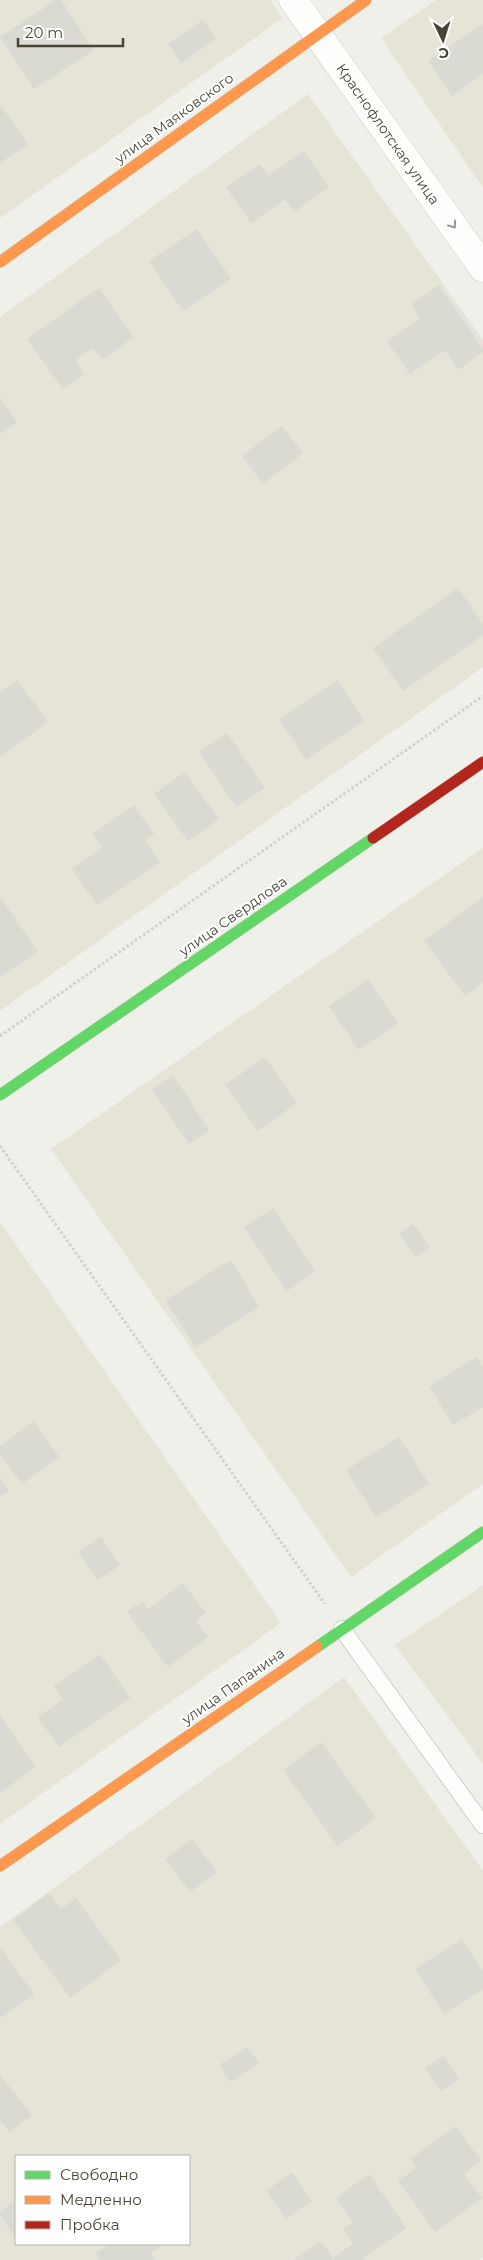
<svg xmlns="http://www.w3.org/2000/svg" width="483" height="2260" font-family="Montserrat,sans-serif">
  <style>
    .residential { fill: #e5e4d7; fill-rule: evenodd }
    .building { fill: #dad9d2 }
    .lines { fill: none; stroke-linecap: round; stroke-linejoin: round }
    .lane-casing { stroke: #cfcec7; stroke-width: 18 }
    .street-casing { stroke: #cfcec7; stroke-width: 29 }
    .fast-casing { stroke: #d0d0c0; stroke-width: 12 }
    .slow-casing { stroke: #d0d0c0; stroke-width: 12 }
    .jam-casing { stroke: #d0d0c0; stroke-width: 12 }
    .path { stroke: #d1d0ca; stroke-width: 3; stroke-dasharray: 2.5 2.5; stroke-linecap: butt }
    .lane { stroke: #fdfdfc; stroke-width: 16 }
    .street { stroke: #fdfdfc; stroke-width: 28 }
    .fast { stroke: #63d668; stroke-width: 11 }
    .slow { stroke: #ff974d; stroke-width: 11 }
    .jam { stroke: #b3261e; stroke-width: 11 }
    .oneway { stroke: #99978f }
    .labels { text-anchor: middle; stroke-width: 4; stroke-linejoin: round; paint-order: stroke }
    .street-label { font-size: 14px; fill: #484435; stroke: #fff }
  </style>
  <rect width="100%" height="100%" fill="#f0f0ea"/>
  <path class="residential" d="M0,0H270L283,18L0,218Z
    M436,0H483V188L381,38Z
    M308,94L483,340V667L0,1011V317Z
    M483,848V1484L351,1577L51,1149Z
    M0,1222L281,1623L0,1824Z
    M483,1585V1764L395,1645Z
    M344,1677L483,1871V2257L479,2260H0V1927ZM16,2156H189V2244H16Z"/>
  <path class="building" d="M56,0H61L94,50L34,89L0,37Z
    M203,20L216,39L181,63L168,44Z
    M483,24V74L452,96L428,61Z
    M0,104L28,144L0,163Z
    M304,151L329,187L294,212L285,199L251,223L226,187L260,164L268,176Z
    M197,229L231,279L183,311L149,261Z
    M439,285L483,349V352L458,370L445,350L410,374L387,341L420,318L411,304Z
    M99,288L134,337L102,360L93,348L75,360L84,374L63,389L27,339Z
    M0,397L17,422L0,434Z
    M282,426L303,453L263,484L242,456Z
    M458,588L483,624V635L403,691L373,648Z
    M17,680L48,722L0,757V692Z
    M338,680L364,721L306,759L279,719Z
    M227,733L265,788L236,807L199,752Z
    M185,772L219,819L188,841L154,794Z
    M134,805L154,834L145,840L160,862L97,905L72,869L102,848L92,834Z
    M483,897V982L465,996L424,941Z
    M1,898L38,952L0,977V899Z
    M368,979L398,1023L359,1050L329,1006Z
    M265,1057L297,1103L258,1131L225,1085Z
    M173,1075L209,1130L189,1144L152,1089Z
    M273,1208L315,1271L287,1291L244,1227Z
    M413,1224L430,1248L416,1257L399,1234Z
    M231,1260L259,1307L195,1347L166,1300Z
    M477,1357L483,1367V1407L453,1425L429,1386Z
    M34,1421L59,1457L22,1484L0,1454V1446Z
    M399,1437L429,1484L376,1517L346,1470Z
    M0,1477L9,1491L0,1497Z
    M101,1537L120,1565L98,1580L78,1552Z
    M183,1583L206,1613L196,1621L208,1637L168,1667L127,1612L142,1601L148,1609Z
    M100,1654L130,1698L59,1747L38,1717L63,1699L54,1686Z
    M0,1716L36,1767L0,1793Z
    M321,1742L376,1818L338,1846L283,1770Z
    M192,1839L217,1872L190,1892L165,1859Z
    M49,1893L61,1909L76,1898L121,1960L70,1998L13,1920Z
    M462,1939L483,1971V1989L444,2014L415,1969Z
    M2,1949L34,1995L0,2018V1951Z
    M247,2047L259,2063L231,2082L219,2065Z
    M444,2056L459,2079L441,2091L425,2068Z
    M0,2075L32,2115L10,2133L0,2120Z
    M456,2126L481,2161L464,2174L482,2198L435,2232L398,2181L416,2168L410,2159Z
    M292,2172L312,2201L286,2219L266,2191Z
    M369,2174L406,2228L363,2258L365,2260H293L321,2241L333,2258L353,2244L343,2229L353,2222L336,2198Z
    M16,2200V2239L0,2215V2212Z
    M110,2244H165L151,2253L155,2260H100L96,2253Z"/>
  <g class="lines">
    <g class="lane-casing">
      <path id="lane" d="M342,1629L483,1825"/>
    </g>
    <g class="street-casing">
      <path id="street" d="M293,0L483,268"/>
    </g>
    <g class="fast-casing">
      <path id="fast" d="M0,1095L373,838
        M317,1647L483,1532"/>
    </g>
    <g class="slow-casing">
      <path id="slow" d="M0,262L366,0
        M0,1866L317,1647"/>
    </g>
    <g class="jam-casing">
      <path id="jam" d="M373,838L483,762"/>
    </g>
    <path class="path" d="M0,1036L483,696
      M0,1146L325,1604"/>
    <use href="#lane" class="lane"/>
    <use href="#street" class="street"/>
    <use href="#fast" class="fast"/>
    <use href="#slow" class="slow"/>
    <use href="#jam" class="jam"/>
  </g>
  <defs><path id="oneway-chevron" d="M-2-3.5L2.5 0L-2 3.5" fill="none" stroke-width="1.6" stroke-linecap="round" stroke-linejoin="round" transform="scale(1.25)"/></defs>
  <use class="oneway" href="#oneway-chevron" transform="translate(453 225) rotate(55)"/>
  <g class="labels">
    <g class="street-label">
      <text transform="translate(174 118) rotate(-36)" y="5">улица Маяковского</text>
      <text transform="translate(388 134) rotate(55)" y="5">Краснофлотская улица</text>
      <text transform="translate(233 916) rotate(-35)" y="5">улица Свердлова</text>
      <text transform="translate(233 1686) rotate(-35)" y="5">улица Папанина</text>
    </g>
  </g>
  <rect x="15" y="2155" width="175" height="90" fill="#ffffff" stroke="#b6b4ae"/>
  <rect x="25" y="2171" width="25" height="8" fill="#63d668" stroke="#b6b4ae"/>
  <text x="60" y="2180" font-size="15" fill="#484435">Свободно</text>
  <rect x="25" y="2196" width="25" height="8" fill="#ff974d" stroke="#b6b4ae"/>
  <text x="60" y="2205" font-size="15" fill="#484435">Медленно</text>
  <rect x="25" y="2221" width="25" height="8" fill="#b3261e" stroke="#b6b4ae"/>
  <text x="60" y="2230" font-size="15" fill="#484435">Пробка</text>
  <g transform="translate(443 40) rotate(176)" stroke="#ffffff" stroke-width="4" paint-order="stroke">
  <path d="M0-4L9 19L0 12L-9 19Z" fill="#484435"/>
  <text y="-8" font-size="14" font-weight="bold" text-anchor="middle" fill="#484435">С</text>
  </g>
  <path d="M18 38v8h105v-8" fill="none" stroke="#484435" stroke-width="2.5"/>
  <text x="25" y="38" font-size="15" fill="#484435" stroke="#ffffff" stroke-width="4" paint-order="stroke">20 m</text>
</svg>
